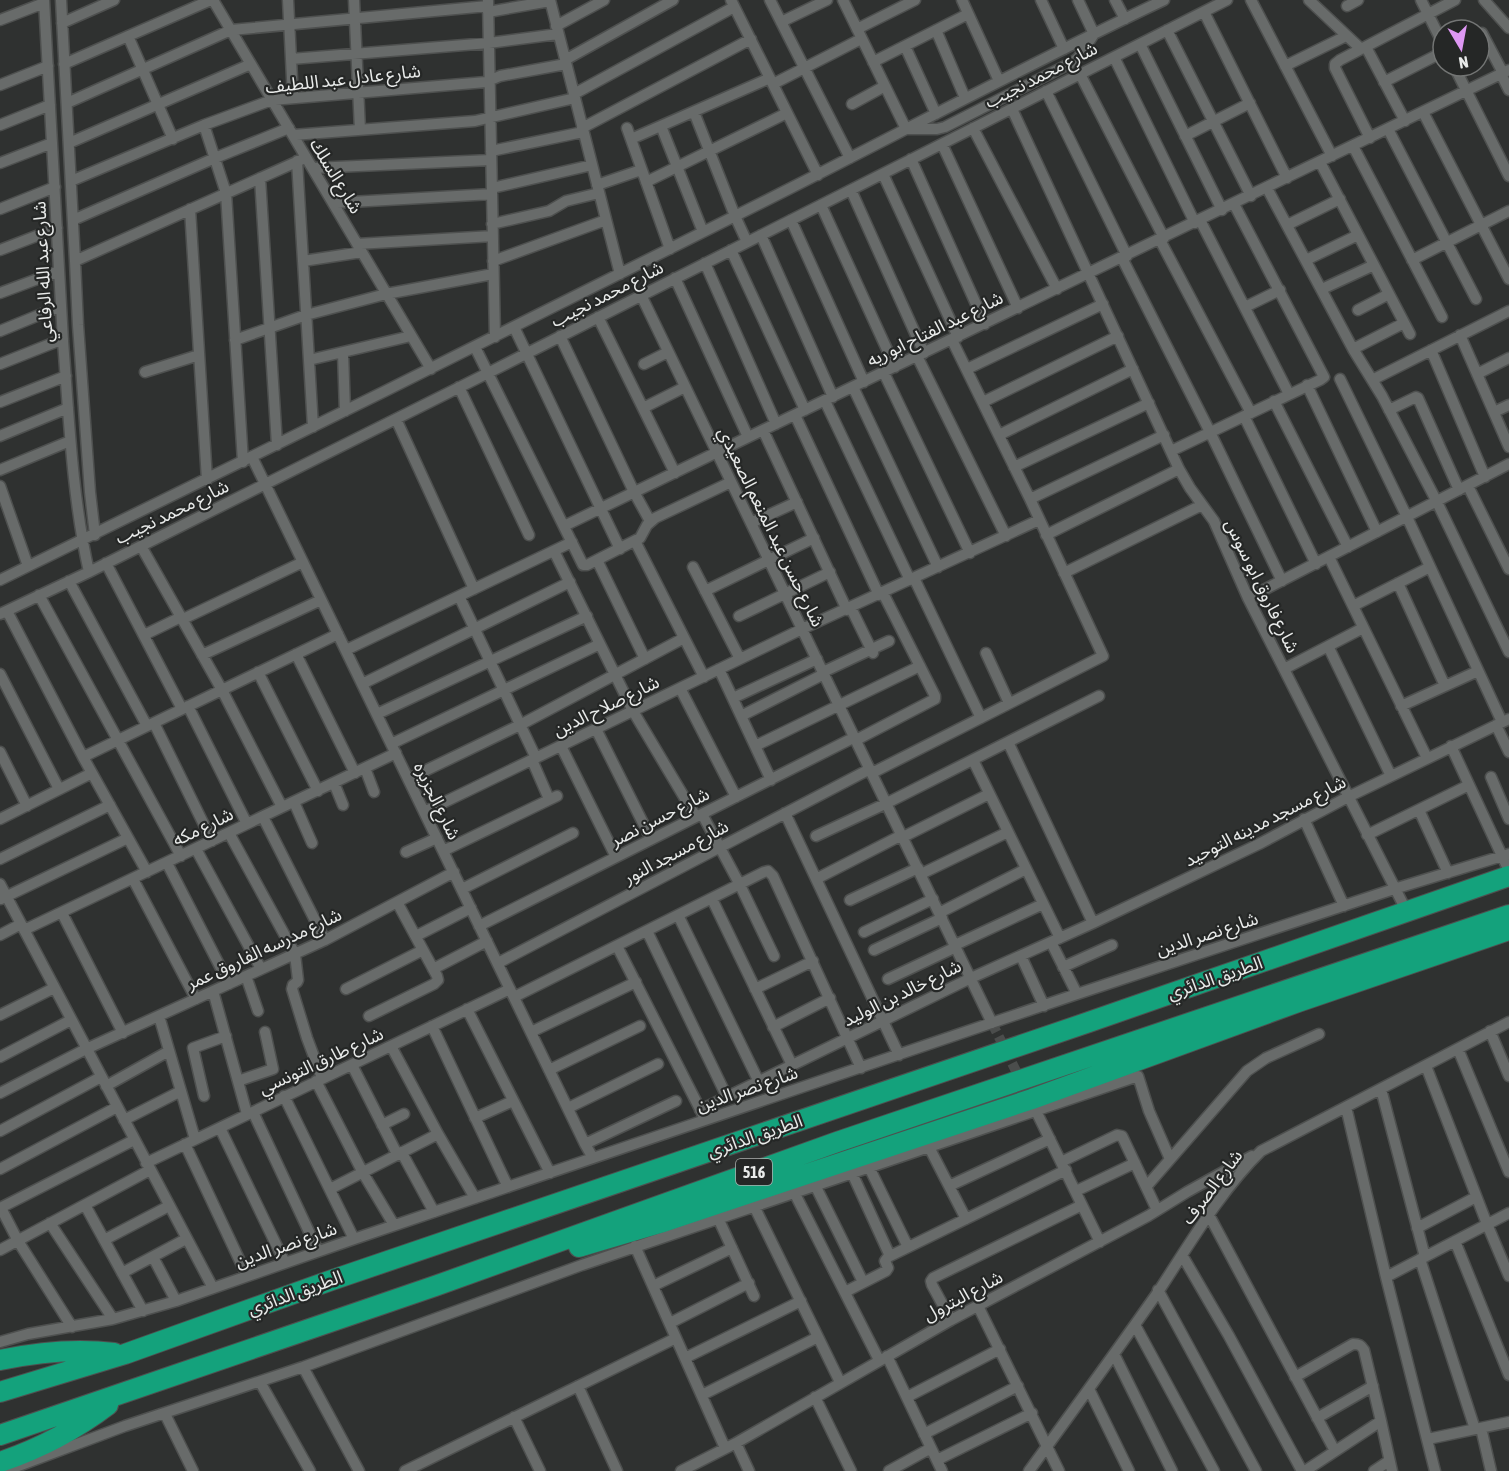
<svg xmlns="http://www.w3.org/2000/svg" width="1509" height="1471" font-family="'Asap Condensed','Noto Sans Arabic',sans-serif">
  <style>
    .lines { fill: none; stroke-linecap: round; stroke-linejoin: round }
    .street-tunnel { stroke: #4b4d4c; stroke-width: 10; stroke-dasharray: 10 5; stroke-linecap: butt }
    .street-casing { stroke: #4e504f; stroke-width: 13 }
    .highway-casing { stroke: #4e504f; stroke-width: 22 }
    .street { stroke: #686b6a; stroke-width: 10 }
    .highway { stroke: #14a27c; stroke-width: 20 }
    .labels { text-anchor: middle; stroke-width: 4.5; stroke-linejoin: round; paint-order: stroke }
    .shield { fill: #252726; stroke: #aeb0af; stroke-width: 1.5 }
    .shield-label { font-size: 16px; font-weight: bold; fill: #e9ebea }
    .street-label { font-size: 18px; fill: #e9ebea; stroke: #252726 }
  </style>
  <rect width="100%" height="100%" fill="#2f3130"/>
  <g class="lines">
    <path class="street-tunnel" d="M992,1023L1032,1103"/>
    <g class="street-casing">
      <path id="street" d="M44,0C51,114 56,228 63,341C69,418 72,496 89,572
        M61,0L75,261L78,325L90,492L95,535
        M213,0L431,369
        M288,0L293,98
        M354,0L360,130
        M550,0L620,274
        M731,0L818,175
        M770,0L850,158
        M843,0L906,129H937L945,127L1073,62L1078,58L1094,34L1078,0
        M962,0L999,81
        M1041,0L1064,49
        M1115,0L1125,19
        M1251,0L1332,156
        M1309,0L1361,49
        M1421,0L1443,44
        M1484,0L1509,28
        M488,1L495,337
        M1347,6L1358,0
        M488,12L550,1
        M1204,12L1287,178
        M0,20L44,3
        M781,22L827,0
        M62,23L114,0
        M556,26L604,0
        M857,29L915,0
        M936,30L965,98
        M1167,30L1251,196
        M1482,33L1503,73
        M128,36L173,139
        M1140,44L1222,210
        M905,46L936,114
        M1366,47L1405,121
        M1114,57L1195,223
        M291,59L489,43L558,34
        M565,60L673,0
        M873,62L968,14
        M64,64L211,0
        M1285,66L1346,36
        M1454,66L1509,176
        M1080,74L1164,238
        M1501,74L1509,90
        M1384,82L1443,52
        M773,84L861,39
        M0,85L48,66
        M1046,91L1127,256
        M574,94L734,7
        M67,103L231,30L488,6
        M852,104L885,86
        M1012,109L1179,469L1190,488L1214,521L1248,598L1407,912
        M694,112L735,216L747,242
        M1423,112L1509,279
        M0,125L50,105
        M204,125L226,193L243,462
        M661,126L703,232
        M582,128L751,39
        M627,128L670,249
        M973,128L1057,289
        M1388,129L1476,299
        M293,135L475,121L575,98
        M1185,136L1250,103
        M1370,138L1335,68V64L1340,60L1455,0
        M631,139L770,78
        M69,143L251,64
        M942,144L1018,308
        M1353,146L1442,317
        M491,151L583,132
        M911,159L985,324
        M297,161L313,427
        M1320,162L1410,334
        M0,163L52,143
        M313,168L491,160
        M883,174L958,337
        M260,178L277,445
        M71,181L204,125L272,100L486,82L500,76L566,64
        M646,182L787,113
        M597,185L641,170
        M492,188L592,165
        M1267,188L1353,349L1382,396L1437,502L1509,652
        M851,190L924,353
        M333,203L492,194
        M821,205L895,367
        M0,209L55,187
        M190,209L207,480
        M73,220L215,158L289,128
        M791,220L864,382
        M1200,220L1289,394
        M492,224L549,211L566,201L599,193
        M1287,225L1340,199
        M761,235L833,397
        M1160,240L1251,413
        M357,244L493,236
        M0,250L57,228
        M731,250L805,410
        M1122,258L1210,432L1282,581
        M1306,260L1358,235
        M1412,260L1509,211
        M75,261L303,159
        M303,261L362,252
        M493,261L606,220
        M705,263L776,424
        M675,278L748,437
        M1322,289L1374,265
        M0,293L59,271
        M641,295L992,1023
        M1245,307L1280,290
        M1358,310L1389,294
        M598,317L675,473
        M514,327L620,549
        M0,331L61,306
        M1460,335L1509,447
        M560,336L634,492L650,521
        M235,340L306,315L386,294L493,274
        M475,347L583,565H587L640,538L647,525L655,518L731,482
        M1353,349L1404,323
        M1431,350L1485,477
        M343,353L345,411
        M917,356L1006,536
        M309,360L411,336
        M0,364L63,339
        M644,364L668,352
        M967,369L1103,304
        M145,372L199,355
        M884,373L970,553
        M1477,374L1509,358
        M1340,379L1407,517L1502,722
        M1372,380L1509,311
        M1307,385L1377,532
        M459,387L529,535
        M853,387L938,567
        M825,401L910,580
        M1274,401L1348,547
        M0,402L66,376
        M983,402L1118,336
        M643,408L685,387
        M1389,410L1416,397L1418,398L1459,490
        M1494,412L1509,405
        M795,415L879,595
        M1244,416L1316,564
        M396,419L474,589
        M763,430L847,610
        M999,435L1133,369
        M0,436L68,408
        M1171,451L1320,380L1324,377L1234,204
        M252,457L585,1144L593,1158
        M1014,467L1149,403
        M0,470L70,441
        M0,486L28,566
        M1468,486L1509,569
        M1030,499L1164,435
        M751,523L797,502
        M564,526L1509,70
        M1046,535L1179,469
        M635,541L704,677
        M141,546L222,690L282,807
        M554,551L633,711L696,817
        M1329,557L1427,758
        M597,560L645,659
        M106,563L182,709
        M693,567L740,659
        M1064,573L1202,505
        M914,578L981,718
        M0,580C255,456 508,331 761,203C895,136 1028,64 1164,0
        M69,581L147,726
        M1398,583L1445,686
        M705,591L814,538
        M39,595L181,856
        M459,596L536,758
        M1248,598L1509,464
        M1353,606L1430,567
        M851,608L873,653
        M7,611L83,757L147,872
        M0,614L89,572L488,373L1227,0
        M739,616L830,572
        M183,619L303,562
        M144,635L181,617
        M1328,646L1391,776
        M346,650L572,542
        M986,653L1009,703
        M296,654L355,773
        M202,655L321,600
        M719,669L771,780
        M1284,669L1363,628
        M258,672L318,791
        M823,672L889,641
        M0,674L59,789
        M362,684L570,582
        M680,688L736,797
        M733,698L817,659
        M188,706L247,824
        M1401,706L1478,671
        M377,714L587,616
        M741,716L824,674
        M154,723L212,841
        M1496,725L1509,752
        M596,729L651,839
        M856,740L935,699V696L883,593
        M1008,742L1093,923
        M391,744L600,644
        M561,746L616,857
        M755,746L920,666
        M1451,746L1509,871
        M0,752L27,806
        M83,757L338,634
        M532,760L549,799
        M973,760L1060,938
        M365,768L374,792
        M872,773L1103,656L1030,499L952,340
        M1491,777L1509,819
        M408,779L520,725L684,638
        M334,783L343,805
        M294,802L312,843
        M1419,810L1448,873
        M424,812L802,629L1039,520
        M785,813L899,1055
        M702,814L740,885L774,956
        M263,817L325,940
        M0,819L92,773
        M1304,819L1344,906
        M229,833L295,954L298,980L297,982L293,985L292,989L307,1038L322,1078
        M1367,835L1469,785
        M816,836L887,803L1099,696
        M903,837L989,794
        M196,849L261,969
        M443,851L557,796
        M406,852L437,838
        M0,859L110,805
        M167,863L229,984
        M921,874L1008,832
        M133,879L196,999
        M816,879L902,835
        M0,884L213,1288
        M462,889L573,833
        M1,899L128,838
        M712,899L792,1065
        M850,900L918,868
        M62,913L123,1033
        M939,913L1026,869
        M678,915L759,1082
        M479,926L855,737
        M24,930L396,753
        M647,931L727,1097
        M864,932L933,899
        M0,935L21,924
        M416,936L471,908
        M1051,942L1077,994
        M955,945L1043,904
        M617,946L703,1115
        M874,950L942,918
        M1021,956L1044,1006
        M498,963L870,769
        M1063,967L1112,945
        M433,969L487,941
        M246,976L258,1011
        M888,979L956,947
        M346,989L423,950
        M755,989L813,961
        M213,991L247,1114
        M514,997L764,872L768,871L773,876L861,1068
        M467,1009L550,1173
        M0,1015L54,988
        M159,1016L195,1139
        M369,1016L434,984L438,980L437,976L397,902
        M432,1026L508,1187
        M773,1027L830,998
        M1490,1031L1509,1076
        M531,1032L636,982
        M391,1046L438,1134L475,1198
        M1458,1049L1509,1172
        M0,1057L71,1020
        M352,1065L396,1152L402,1153L434,1212
        M1426,1066L1487,1224L1509,1276
        M549,1070L640,1026
        M238,1081L273,1069L265,1032
        M316,1081L363,1173L394,1225
        M106,1086L169,1051
        M1381,1089L1425,1257
        M0,1093L86,1049L325,940L454,872
        M204,1096L193,1048L226,1036
        M284,1096L354,1239
        M1346,1107L1386,1277L1435,1471
        M568,1108L658,1064
        M700,1110L971,978L1093,923L1259,844L1348,797L1509,719
        M1036,1111L1100,1242
        M253,1112L318,1251
        M475,1118L513,1101
        M124,1120L181,1091
        M382,1125L404,1114
        M220,1128L285,1263
        M0,1131L101,1077
        M185,1144L247,1276
        M585,1144L676,1101
        M929,1147L966,1219
        M1061,1162L1117,1135L1122,1136L1157,1210
        M146,1163L510,989
        M869,1167L908,1247
        M0,1169L117,1107
        M852,1173L890,1256
        M815,1185L863,1282
        M949,1186L1050,1139
        M1146,1187L1247,1071L1266,1058L1319,1034
        M330,1189L438,1134
        M1076,1191L1135,1163
        M794,1192L879,1360
        M85,1205L143,1311
        M754,1206L840,1382
        M0,1208L134,1140
        M1,1208L18,1241L72,1327
        M1209,1215L1335,1451
        M718,1218L754,1296
        M50,1223L113,1319
        M1417,1228L1476,1197
        M104,1240L169,1206
        M1455,1241L1509,1375
        M635,1246L725,1448
        M0,1250L150,1170
        M1182,1255L1229,1336L1302,1471
        M153,1257L176,1301
        M1420,1259L1475,1429
        M122,1273L186,1239
        M1386,1277L1509,1213
        M653,1286L732,1248
        M1158,1290L1256,1471
        M845,1292L886,1271L888,1268L885,1261L888,1257L1066,1170
        M978,1306L1059,1471
        M951,1320L932,1285L931,1281L933,1278L1082,1205
        M670,1323L749,1283
        M1135,1325L1214,1471
        M0,1342L28,1334L113,1319L176,1301L354,1239L1077,994L1394,889L1509,854
        M1114,1354L1172,1471
        M887,1356L942,1471
        M685,1358L801,1301
        M303,1367L359,1471
        M1295,1377L1353,1344C1359,1344 1361,1345 1364,1350L1381,1421L1392,1471
        M260,1382L310,1471
        M578,1386L617,1471
        M1089,1389L1129,1471
        M702,1395L818,1337
        M815,1397L851,1471
        M907,1397L1000,1349
        M165,1414L193,1471
        M514,1417L540,1471
        M1317,1418L1373,1386
        M1481,1428L1491,1471
        M924,1434L1018,1386
        M1428,1439L1509,1422
        M736,1443L749,1471
        M937,1460L1032,1413
        M5,1471L125,1426L303,1367L582,1265L1138,1076L1149,1111L1170,1159
        M405,1471L676,1338
        M681,1471L736,1443L951,1320L1148,1216L1187,1192L1252,1156
        M889,1471L931,1448
        M1029,1471C1072,1412 1116,1352 1158,1292C1189,1245 1221,1190 1261,1151L1509,1022
        M1305,1471L1381,1421
        M1374,1471L1389,1461"/>
    </g>
    <g class="highway-casing">
      <path id="highway" d="M579,1247L660,1223L1032,1099L1298,1002L1509,930
        M0,1360C38,1352 75,1348 114,1353
        M0,1392L125,1354L332,1280L1089,1022L1509,876
        M0,1435L435,1286L837,1142L1509,915
        M0,1462C39,1449 75,1430 108,1405"/>
    </g>
    <use href="#street" class="street"/>
    <use href="#highway" class="highway"/>
  </g>
  <g class="labels">
    <rect class="shield" x="736" y="1159" width="36" height="26" rx="4.5"/>
    <g class="shield-label">
      <text x="754" y="1178">516</text>
    </g>
    <g class="street-label">
      <text transform="translate(1041 75) rotate(-27)" y="6">شارع محمد نجيب</text>
      <text transform="translate(343 79) rotate(-6)" y="6">شارع عادل عبد اللطيف</text>
      <text transform="translate(336 176) rotate(59)" y="6">شارع السلك</text>
      <text transform="translate(43 272) rotate(-93)" y="6">شارع عبد الله الرفاعي</text>
      <text transform="translate(607 294) rotate(-27)" y="6">شارع محمد نجيب</text>
      <text transform="translate(935 329) rotate(-26)" y="6">شارع عبد الفتاح ابو ريه</text>
      <text transform="translate(172 512) rotate(-26)" y="6">شارع محمد نجيب</text>
      <text transform="translate(771 527) rotate(64)" y="6">شارع حسن عبد المنعم الصعيدي</text>
      <text transform="translate(1262 586) rotate(64)" y="6">شارع فاروق ابو سوس</text>
      <text transform="translate(606 706) rotate(-26)" y="6">شارع صلاح الدين</text>
      <text transform="translate(437 801) rotate(64)" y="6">شارع الجزيره</text>
      <text transform="translate(660 817) rotate(-27)" y="6">شارع حسن نصر</text>
      <text transform="translate(1265 821) rotate(-27)" y="6">شارع مسجد مدينه التوحيد</text>
      <text transform="translate(203 827) rotate(-26)" y="6">شارع مكه</text>
      <text transform="translate(676 852) rotate(-28)" y="6">شارع مسجد النور</text>
      <text transform="translate(1207 934) rotate(-18)" y="6">شارع نصر الدين</text>
      <text transform="translate(264 949) rotate(-25)" y="6">شارع مدرسه الفاروق عمر</text>
      <text transform="translate(1215 978) rotate(-19)" y="6">الطريق الدائري</text>
      <text transform="translate(902 993) rotate(-26)" y="6">شارع خالد بن الوليد</text>
      <text transform="translate(321 1061) rotate(-25)" y="6">شارع طارق التونسي</text>
      <text transform="translate(747 1089) rotate(-19)" y="6">شارع نصر الدين</text>
      <text transform="translate(755 1136) rotate(-19)" y="6">الطريق الدائري</text>
      <text transform="translate(1212 1187) rotate(-53)" y="6">شارع الصرف</text>
      <text transform="translate(286 1245) rotate(-19)" y="6">شارع نصر الدين</text>
      <text transform="translate(295 1293) rotate(-20)" y="6">الطريق الدائري</text>
      <text transform="translate(963 1296) rotate(-28)" y="6">شارع البترول</text>
    </g>
  </g>
  <g transform="translate(1461 48) rotate(170)"><circle r="28" fill="#252726" stroke="#737574" stroke-width="1.5"/>
  <path d="M0-4.5L10 22L0 15L-10 22Z" fill="#de98f3"/>
  <text y="-9" font-size="16" font-weight="bold" text-anchor="middle" fill="#e9ebea">N</text>
  </g>
</svg>
